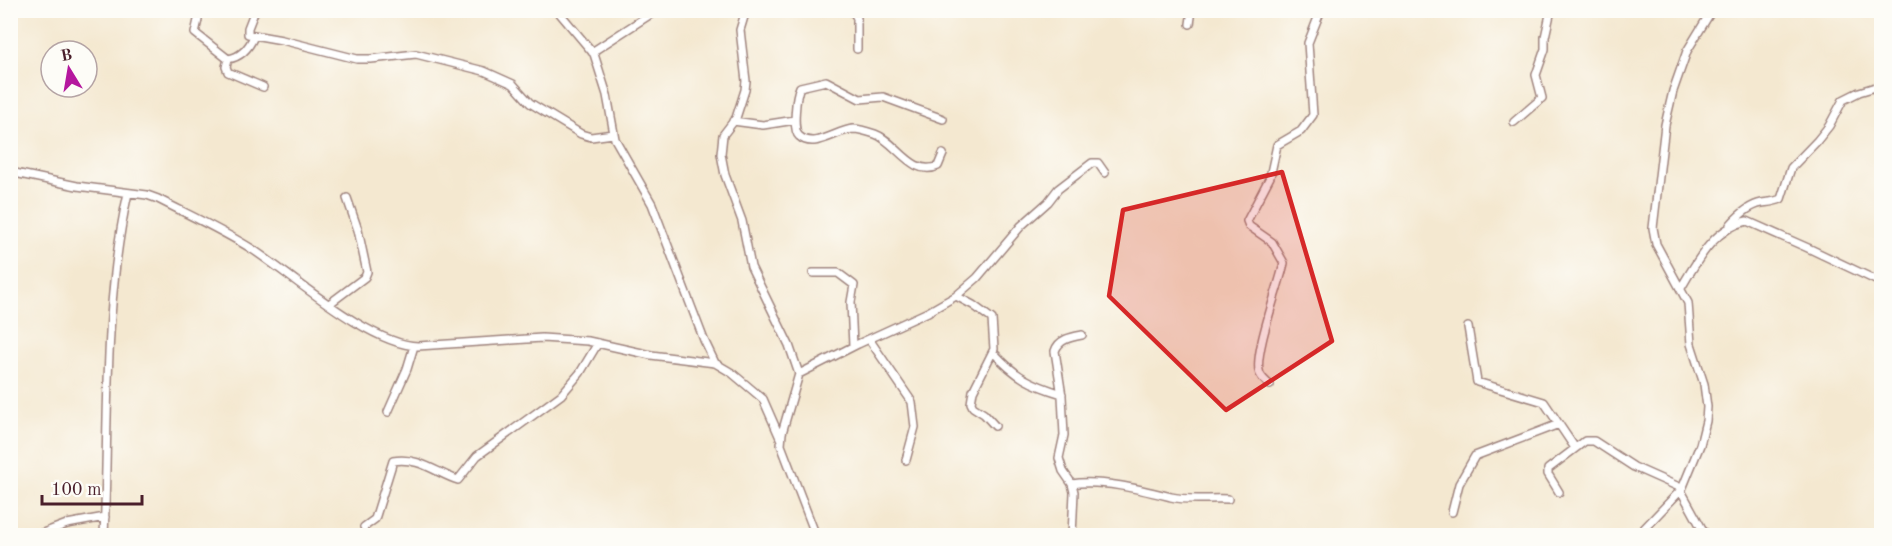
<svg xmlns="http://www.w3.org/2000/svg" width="1892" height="546" font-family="'Old Standard TT',serif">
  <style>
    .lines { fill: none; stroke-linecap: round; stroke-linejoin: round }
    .minor-casing { stroke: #9f847e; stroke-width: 10 }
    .minor { stroke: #fff; stroke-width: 7 }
    .marked { fill: #d62828; fill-opacity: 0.2; stroke: #d62828; stroke-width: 4.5; stroke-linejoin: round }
  </style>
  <rect width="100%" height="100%" fill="#fdfcf7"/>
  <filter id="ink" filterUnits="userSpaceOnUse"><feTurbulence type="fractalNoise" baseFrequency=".0167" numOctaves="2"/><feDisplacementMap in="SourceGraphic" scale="12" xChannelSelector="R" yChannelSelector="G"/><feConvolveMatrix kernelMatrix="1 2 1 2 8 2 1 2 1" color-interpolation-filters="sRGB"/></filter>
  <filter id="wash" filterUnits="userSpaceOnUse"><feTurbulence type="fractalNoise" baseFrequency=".008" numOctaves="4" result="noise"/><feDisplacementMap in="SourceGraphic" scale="24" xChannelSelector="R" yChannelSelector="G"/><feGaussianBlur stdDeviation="1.35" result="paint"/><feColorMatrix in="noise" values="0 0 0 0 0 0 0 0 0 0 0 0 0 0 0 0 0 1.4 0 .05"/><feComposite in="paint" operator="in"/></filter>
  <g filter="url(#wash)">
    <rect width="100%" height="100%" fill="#f4e8d0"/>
  </g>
  <g filter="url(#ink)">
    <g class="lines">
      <g class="minor-casing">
        <path id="minor" d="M255,10L248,28V34L282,40L357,59H371L416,54L484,71L513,84L530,103L581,134L591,137L613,134
          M557,10L594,54L607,95L615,139L652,204L704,340L715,363
          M746,10L740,30L746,81L745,90L736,118L723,135L721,154L725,175L742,221L751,267L789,345L799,374L782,433L781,445L816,536
          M847,10L854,13L857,18V49
          M198,20L195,33L228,59C241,57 249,48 254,36
          M1190,24L1192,10
          M592,52L657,10
          M228,59L226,67L228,72L263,87
          M943,119L883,97L860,99L826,81L800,87C796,95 792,130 799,136C814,150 837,130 853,129C860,129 869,132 875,134C896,141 912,178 938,166L943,154
          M733,121L763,125L795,120
          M1514,122L1542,98L1536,75L1545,49V37L1551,10
          M10,172L77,186L147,195L158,199C189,215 222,230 252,249C293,276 370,345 418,346L542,338L588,341L651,355L715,363L732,373L763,399L781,440
          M1730,225C1738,216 1750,205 1762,203C1770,202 1774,202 1781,199L1791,168L1817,141L1829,126L1843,100L1859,92L1882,85
          M813,273H838L854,285L851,302L853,346
          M1681,288C1697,261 1714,228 1747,221L1808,248L1882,283
          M956,296L973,305L992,319L994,349L973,391L971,403L973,407L984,414L995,426
          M329,304L365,277L367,272L358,230L347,198
          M1468,327L1477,382L1544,402L1575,448
          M869,339L912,402L915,427L906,460
          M993,352C1016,377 1030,384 1062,394
          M799,374L858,344L928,312L956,296L977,278L1021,226L1048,202L1058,189L1092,163H1098L1105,173
          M1270,385C1266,382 1262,378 1260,374C1252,357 1280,284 1284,263L1272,242L1249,226L1247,221L1270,177L1277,145L1301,131L1313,115L1308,43L1321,10
          M388,412L407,369L414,346
          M1072,484C1101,479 1143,490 1171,497C1187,501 1211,498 1228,499
          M1559,492L1548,474V469L1585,441H1594L1634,467L1679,487L1706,536
          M1452,512L1459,484L1475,456L1559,424
          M364,527L375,519L393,461C418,456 438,474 458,480L477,456L561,395L580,373L598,343
          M35,536L67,524L105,517
          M104,536C109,422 103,305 128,193
          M1072,536L1074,492L1072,484L1063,471L1059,458L1064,435L1062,396L1055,351C1059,339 1071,337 1082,335
          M1637,536L1682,489L1700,445L1706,421L1707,407L1704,384L1691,344L1688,303L1656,244L1653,228L1665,125L1673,91L1687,51L1712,10"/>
      </g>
      <use href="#minor" class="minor"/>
    </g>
  </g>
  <path class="marked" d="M1282,172L1332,341L1226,410L1109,296L1123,210Z"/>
  <rect width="1892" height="546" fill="none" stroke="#fdfcf7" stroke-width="36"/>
  <g transform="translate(69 69) rotate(349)"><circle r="28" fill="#fdfcf7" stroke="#b5a4a5" stroke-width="1.5"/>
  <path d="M0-4.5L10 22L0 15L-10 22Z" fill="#b5179e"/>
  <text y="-9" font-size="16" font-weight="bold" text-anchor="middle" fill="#4a1f2b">B</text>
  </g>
  <path d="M42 495v9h100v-9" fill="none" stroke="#4a1f2b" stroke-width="3"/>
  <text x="51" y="495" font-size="18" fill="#4a1f2b" stroke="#fdfcf7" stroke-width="4.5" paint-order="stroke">100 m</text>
</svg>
